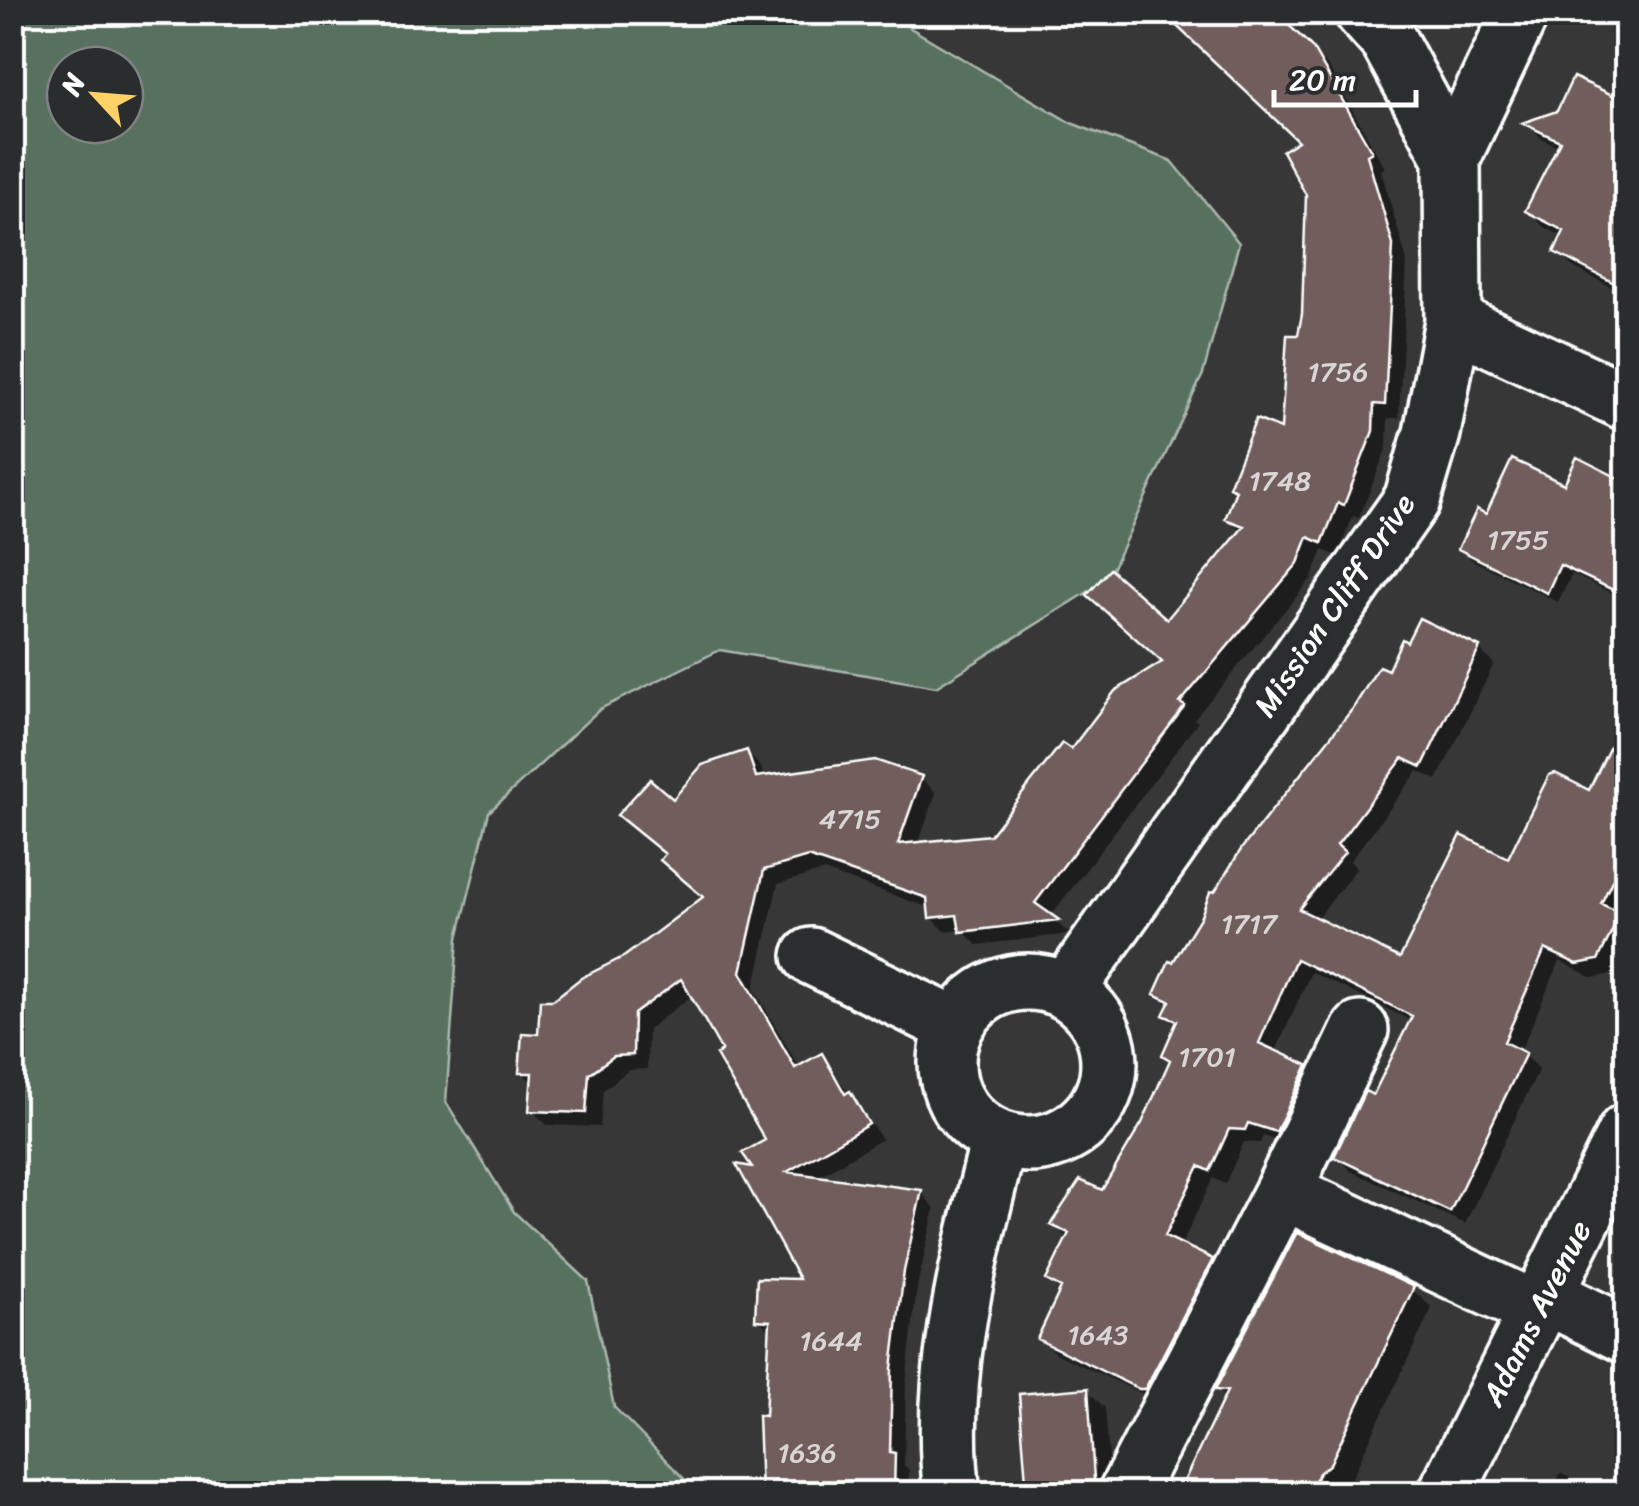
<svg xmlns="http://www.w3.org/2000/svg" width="1639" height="1506" font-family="Sriracha,sans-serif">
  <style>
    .green { fill: #58715f; stroke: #acb8af; stroke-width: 2.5; fill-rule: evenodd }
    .shadow { fill: #0007 }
    .building { fill: #705d5c; stroke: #fff; stroke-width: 2.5 }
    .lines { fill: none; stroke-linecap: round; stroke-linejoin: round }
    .minor-casing { stroke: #fff; stroke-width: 62 }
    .minor { stroke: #2a2d2e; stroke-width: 55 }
    .labels { text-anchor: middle; stroke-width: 8; stroke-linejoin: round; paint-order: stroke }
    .number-label { font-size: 28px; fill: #dbd6d6 }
    .street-label { font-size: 32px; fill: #fff; stroke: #2a2d2e }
  </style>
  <rect width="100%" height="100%" fill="#383737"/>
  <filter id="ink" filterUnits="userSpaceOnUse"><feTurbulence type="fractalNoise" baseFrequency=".01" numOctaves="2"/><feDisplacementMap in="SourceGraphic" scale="20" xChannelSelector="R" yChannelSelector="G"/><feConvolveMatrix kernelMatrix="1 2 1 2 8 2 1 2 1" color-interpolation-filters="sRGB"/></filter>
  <g filter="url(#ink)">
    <path class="green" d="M12,13H885L1071,123L1172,161L1239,243L1203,374L1107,580L936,687L720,650L600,709L489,812L458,938L446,1102L514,1212L588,1281L614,1407L698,1493H13ZM65,65H125V125H65Z"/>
    <path class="shadow" d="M1076,12H1121L1118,20Z
      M1155,12H1271L1327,65L1385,168L1381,170L1407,261L1399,418H1388L1387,447L1359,518L1353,516L1337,556L1323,550L1312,578L1194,719L1198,722L1050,917L1070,934L977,945L962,930L946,932L931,917L930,908L824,871L778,884L754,989L800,1069L822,1056L882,1139L816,1178L921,1193L935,1208L917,1287L906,1385L904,1465L909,1470L908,1494H762L772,1333L758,1319L803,1282L758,1170L769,1141L693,995L648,1029L647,1069L629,1070L603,1090L600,1127L547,1125L532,1110L534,1084L521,1072L554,1003L626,958L705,898L667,856L674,803L746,752L761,767L765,778H921L936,793L918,845L991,837L1165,663L1167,623L1242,532L1228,518L1238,492L1232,486L1284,433L1305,315L1309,194L1302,142L1176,23Z
      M1574,80L1626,104V301L1617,290L1573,267L1557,252L1564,237L1543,226L1528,211L1560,147L1541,138L1527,124L1559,113Z
      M1578,461L1626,484V600L1572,574L1558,602L1472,560L1461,549L1487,517L1565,488Z
      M1420,621L1479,649L1494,664L1437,780L1418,771L1350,861L1357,868L1316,920L1401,961L1590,793L1626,730V894L1617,914L1626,923V945L1612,974L1593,978L1560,961L1520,1052L1539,1069L1465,1224L1351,1171L1337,1157L1374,1098L1412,1021L1311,972L1275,1053L1307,1067L1322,1082L1291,1145L1263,1136L1260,1143L1244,1142L1225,1184L1213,1178L1181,1246L1211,1261L1226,1275L1160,1402L1055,1353L1040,1339L1062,1293L1049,1280L1068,1239L1053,1224L1103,1193L1144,1124L1172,1062L1165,1055L1178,1026L1166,1015L1170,1007L1157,993L1211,894L1217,893L1389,673Z
      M1626,639V660L1619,653Z
      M1412,1289L1432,1308L1349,1484L1337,1494H1180L1226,1398L1218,1390Z
      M1088,1391L1105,1408L1112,1494H1025L1022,1397Z
      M1560,1473L1602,1494H1551Z"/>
    <path class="building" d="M1162,12H1275L1312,47L1372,152L1367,155L1393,245L1385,405L1374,404L1373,431L1344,505L1338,503L1322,543L1308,537L1298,563L1180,703L1185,706L1035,903L1059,920L960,932L957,915L929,918L927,898L808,857L764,870L741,972L795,1068L822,1053L845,1094L850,1091L869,1124L787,1172L922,1190L904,1271L892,1368L890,1452L895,1453L894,1494H761L758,1415L765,1416L770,1321L755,1320L757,1278L799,1279L736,1164L752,1167L742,1153L765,1140L716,1055L722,1051L681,979L634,1014L633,1055L614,1056L589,1074L586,1113L529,1111L532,1073H519L522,1033L538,1034L540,1000H553L581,978L625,956L703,897L660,860L665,854L617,815L650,779L673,799L702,765L747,750L756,777L875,760L922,776L898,844L990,835L1062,743L1071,749L1115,691L1162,662L1087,595L1110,569L1167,619L1244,526L1225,519L1236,490L1229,487L1256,419L1281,429L1287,335H1298L1302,314L1306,195L1282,151L1298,141Z
      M1573,77L1626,101V289L1554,252L1564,231L1525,211L1560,141L1522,123L1557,111Z
      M1577,457L1626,482V596L1560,565L1547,593L1458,549L1477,509L1486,514L1512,459L1564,484Z
      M1419,618L1480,647L1422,767L1403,758L1337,845L1345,852L1299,909L1400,958L1461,835L1508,858L1549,775L1555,773L1589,790L1626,713V851L1601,904L1621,913L1598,960L1577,964L1545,949L1504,1042L1526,1053L1450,1212L1334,1157L1365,1091L1373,1095L1412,1016L1296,959L1259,1043L1308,1065L1276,1132L1248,1123L1245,1130L1229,1129L1210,1171L1199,1166L1165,1236L1213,1259L1145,1389H1139L1037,1339L1061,1288L1046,1280L1069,1233L1050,1225L1080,1180L1102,1190L1142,1123L1170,1060L1162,1055L1177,1021L1163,1015L1170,1001L1154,994L1169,961L1173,962L1201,916L1210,892L1215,891L1242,848L1354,707L1379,666L1388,670L1402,639L1407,642Z
      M1297,1232L1414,1287L1330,1464L1319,1473L1308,1494H1178L1227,1391L1215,1390Z
      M1088,1388L1095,1494H1027L1019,1394Z"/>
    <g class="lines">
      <g class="minor-casing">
        <path id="minor" d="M1452,158L1521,12
          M1453,321L1626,402
          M811,956L955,1026
          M947 1063a81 81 0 1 1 162 0a81 81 0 1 1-162 0Z
          M1067,990L1412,500L1432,433L1453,321L1452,158L1388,40L1363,12
          M1283,1191L1537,1310
          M1545,1295L1626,1335
          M952,1494C937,1372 970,1257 999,1140
          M1126,1494L1283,1191L1360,1030
          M1446,1494L1626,1132"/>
      </g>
      <use href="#minor" class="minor"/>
    </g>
  </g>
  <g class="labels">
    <g class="number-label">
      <text x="1338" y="381">1756</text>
      <text x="1280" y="490">1748</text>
      <text x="1518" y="549">1755</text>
      <text x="850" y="828">4715</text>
      <text x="1249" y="933">1717</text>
      <text x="1207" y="1066">1701</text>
      <text x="1098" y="1344">1643</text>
      <text x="831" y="1350">1644</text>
      <text x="807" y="1462">1636</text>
    </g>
    <g class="street-label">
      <text transform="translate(1334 605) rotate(-56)" y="11">Mission Cliff Drive</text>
      <text transform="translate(1536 1313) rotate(-63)" y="11">Adams Avenue</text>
    </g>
  </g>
  <rect width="1639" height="1506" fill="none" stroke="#2a2d2e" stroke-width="50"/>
  <rect x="25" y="25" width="1589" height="1456" fill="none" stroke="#fff" stroke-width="4" filter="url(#ink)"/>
  <g transform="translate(95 95) rotate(296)"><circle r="48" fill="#2a2d2e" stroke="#7f8182" stroke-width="2.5"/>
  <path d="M0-8L18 38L0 25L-18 38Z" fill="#ffd166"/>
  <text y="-15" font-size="28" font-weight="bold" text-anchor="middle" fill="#ffffff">N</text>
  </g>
  <path d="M1274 90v15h142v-15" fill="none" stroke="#ffffff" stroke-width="5"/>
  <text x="1289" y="90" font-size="30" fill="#ffffff" stroke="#2a2d2e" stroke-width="8" paint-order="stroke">20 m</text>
</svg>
